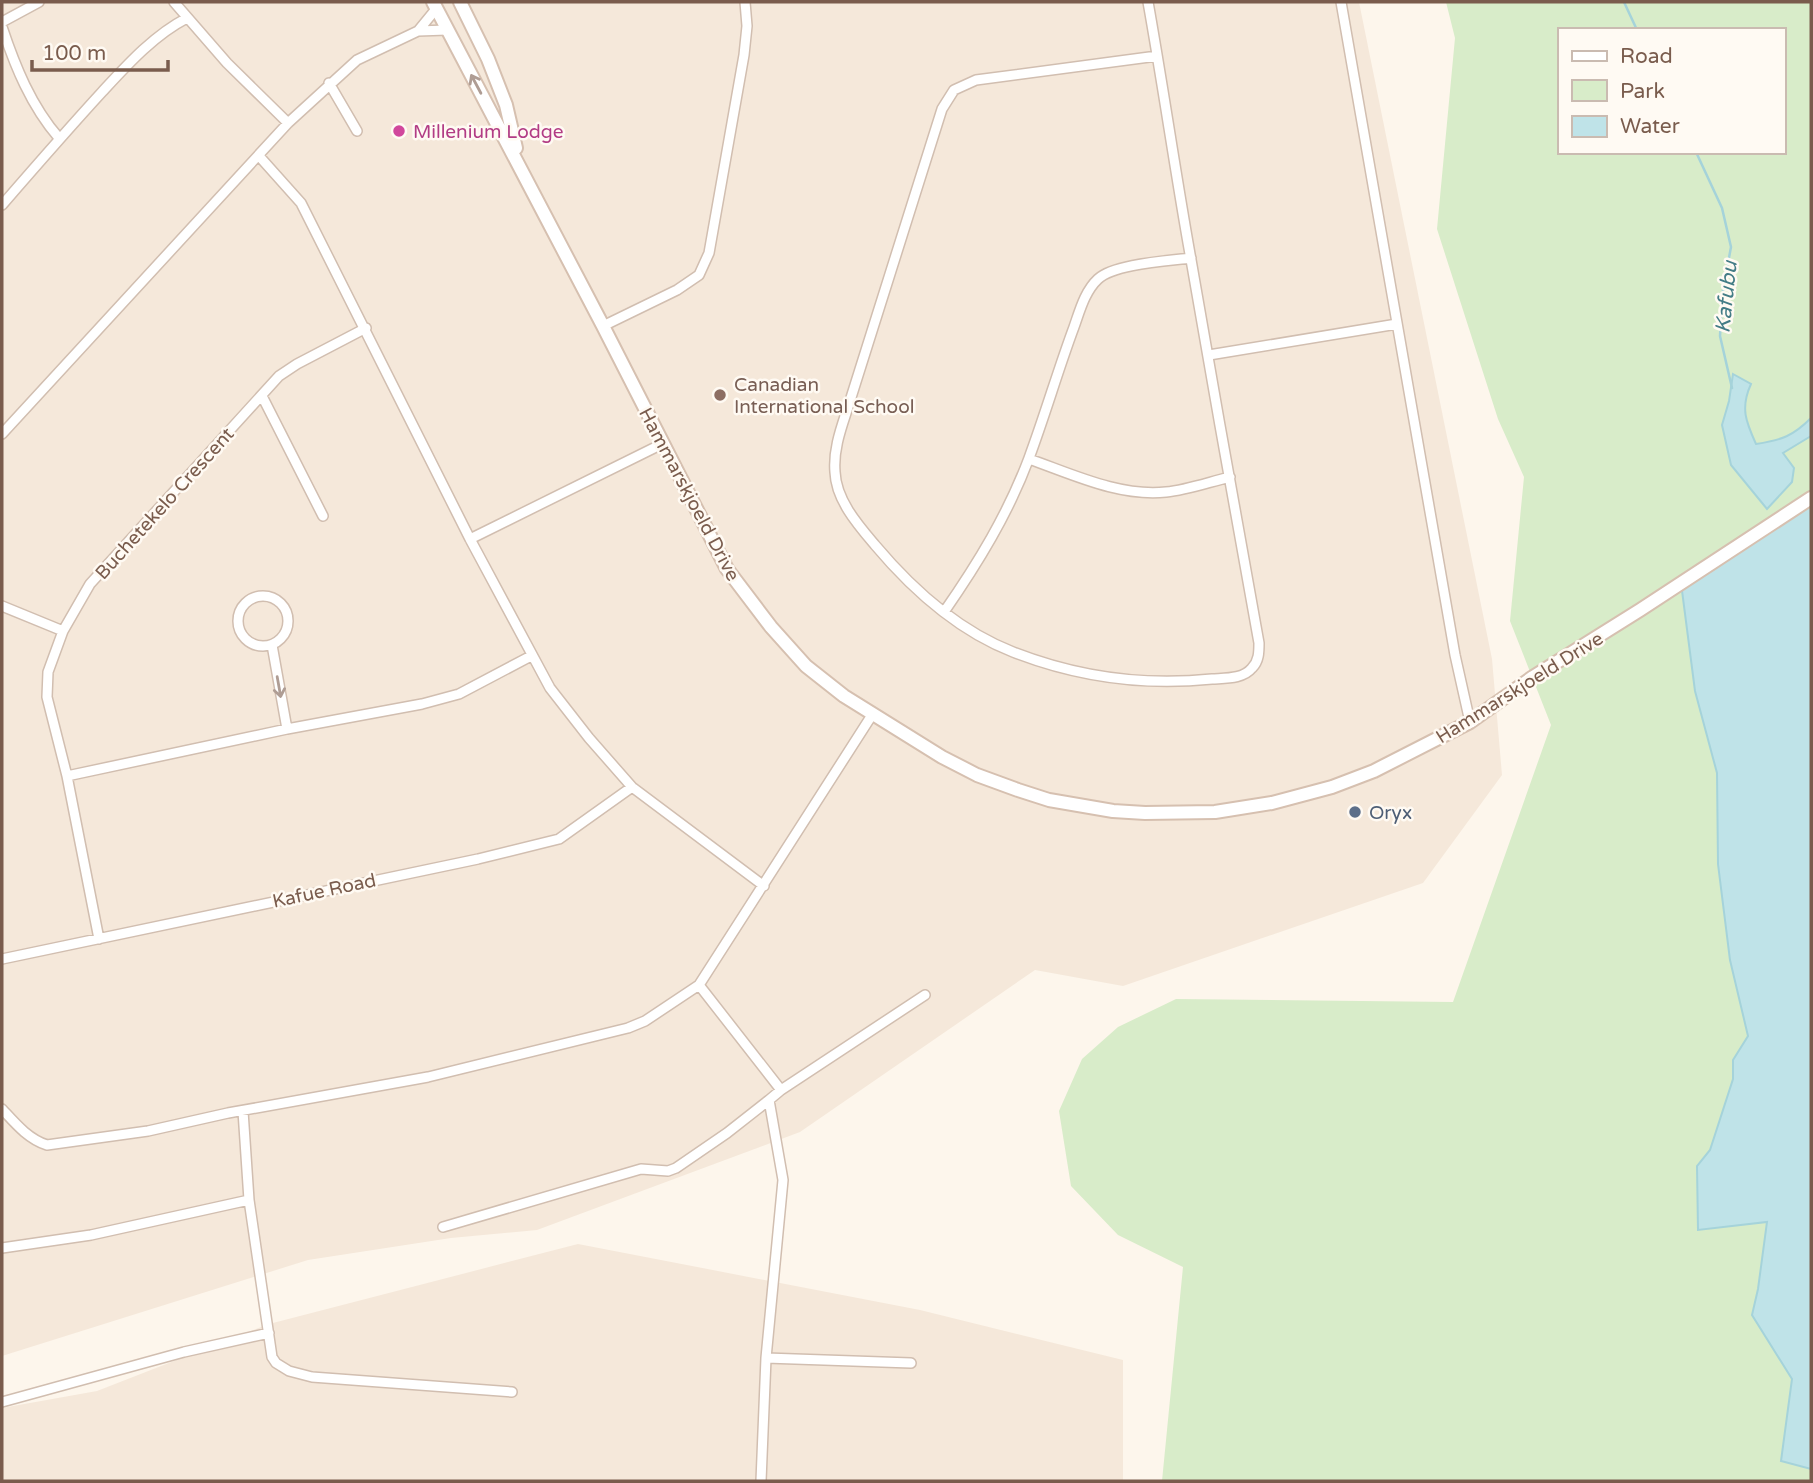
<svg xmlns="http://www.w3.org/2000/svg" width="1813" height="1483" font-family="'Varela Round',sans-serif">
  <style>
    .residential { fill: #f5e8da }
    .green { fill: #d8ecc9; fill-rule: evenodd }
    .water { fill: #bfe3e8; stroke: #a5d3da; stroke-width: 2 }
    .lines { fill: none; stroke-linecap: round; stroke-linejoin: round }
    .stream { stroke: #a5d3da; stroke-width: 2.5 }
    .street-casing { stroke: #d1beb0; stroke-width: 12 }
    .secondary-casing { stroke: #d6c0b0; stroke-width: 16 }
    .street { stroke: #fff; stroke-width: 9 }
    .secondary { stroke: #fff; stroke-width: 12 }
    .oneway { stroke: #af9d94 }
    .hotel-dot { fill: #d1479c; stroke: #fffaf3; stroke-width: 2.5 }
    .education-dot { fill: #8d6e63; stroke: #fffaf3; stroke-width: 2.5 }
    .service-dot { fill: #5c6f8a; stroke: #fffaf3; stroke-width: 2.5 }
    .labels { text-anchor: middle; stroke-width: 5; stroke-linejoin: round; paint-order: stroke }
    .hotel-label { font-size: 19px; fill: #b23c85; stroke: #fffaf3; text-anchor: start }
    .education-label { font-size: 19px; fill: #785e54; stroke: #fffaf3; text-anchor: start }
    .street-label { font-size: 19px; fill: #7a5c4d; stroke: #fffaf3 }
    .service-label { font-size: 19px; fill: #4e5e75; stroke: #fffaf3; text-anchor: start }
    .water-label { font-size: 21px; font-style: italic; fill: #437c86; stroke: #fffaf3 }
  </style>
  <rect width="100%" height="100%" fill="#fdf6ec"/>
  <path class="residential" d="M2,2H1359L1492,659L1502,775L1423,883L1123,986L1035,970L800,1132L537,1230L451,1238L308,1260L2,1356Z
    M578,1244L920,1310L1123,1360V1481H2V1408L97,1391L269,1324Z"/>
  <path class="green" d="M1446,2H1811V418C1794,435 1780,440 1756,445C1747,421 1740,408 1751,384L1733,375L1729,401L1722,425L1731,465L1782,453L1811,436V497L1681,583L1695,691L1717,773L1718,864L1730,960L1748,1036L1733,1060V1079L1710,1150L1697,1166L1698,1229L1767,1221L1758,1289L1752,1315L1792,1379L1781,1461L1811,1469V1481H1162L1183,1267L1118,1235L1071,1186L1059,1111L1082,1059L1118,1027L1176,999L1453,1002L1551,725L1510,621L1524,477L1498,419L1437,229L1455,38ZM1559,30H1783V152H1559Z"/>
  <path class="water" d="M1733,374L1751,384C1740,408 1746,422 1756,444C1782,440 1793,436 1811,418V436L1783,453L1794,468L1792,482L1767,509L1731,465L1722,425L1729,401Z
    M1811,498V1469L1781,1461L1792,1379L1752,1315L1758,1289L1767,1222L1698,1230L1697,1166L1710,1150L1733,1079V1060L1748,1036L1730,960L1718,864L1717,773L1695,691L1681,583Z"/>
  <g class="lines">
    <path class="stream" d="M1624,2L1637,30
      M1696,152L1722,208L1731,247L1723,290L1720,336L1732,388"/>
    <g class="street-casing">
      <path id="street" d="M174,2L227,63L288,123
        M1148,2C1163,86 1175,170 1190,254C1212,384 1236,513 1259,643C1259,652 1259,661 1252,668C1243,679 1226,678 1212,679C1145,686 1077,677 1013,652C959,631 912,589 875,545C858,525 836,500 835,472C833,448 842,426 849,404L942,109L954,90L976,80L1157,56
        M1341,2L1455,655L1470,722
        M2,22L39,2
        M2,27C15,66 31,106 59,138
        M418,31L436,9
        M329,83L357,131
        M259,156L301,203L470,539L550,688L589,738L632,787L764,886
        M2,205C35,167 68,129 102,92C127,65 154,35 187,18
        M603,326L677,290L699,275L709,253L744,55L747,26L745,2
        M1209,355L1397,324
        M262,396L323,516
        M2,434L288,123L357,60L418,31L447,30
        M1029,459C1072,474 1119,497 1166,492C1187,490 1209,482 1230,477
        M470,539L662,444
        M238 621a25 25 0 1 1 50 0a25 25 0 1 1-50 0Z
        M2,606L63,631
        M944,612C978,563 1008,514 1029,458C1045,415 1058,370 1074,327C1080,310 1085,291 1098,279C1114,264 1168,261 1191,258
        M272,645L287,729
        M67,776L287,729L422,704L459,694L531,656
        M99,939L67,776L47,697L48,672L63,631L90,584L279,376L297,364L366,328
        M2,959L478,859L559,839L632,787
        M699,985L781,1090L925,995
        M2,1109C15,1123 28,1139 47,1145L148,1131L228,1113L428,1077L628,1028L645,1021L699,985L872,715
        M249,1200L272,1357L276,1363L289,1371L312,1377L512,1392
        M443,1227L641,1169L668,1171L676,1168L727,1133L769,1100
        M2,1248L91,1235L249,1200L243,1111
        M766,1358L911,1363
        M2,1402L184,1352L269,1333
        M761,1481L766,1358L783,1180L769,1100L781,1090"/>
    </g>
    <g class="secondary-casing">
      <path id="secondary" d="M433,2L603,326L727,569L771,627L806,666L844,696L942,757L977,775L1018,790L1049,800L1113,811L1145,813L1215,812L1272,803L1332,787L1374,771L1470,722L1533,677L1640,610L1811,498
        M460,2L488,59L506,105L516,148"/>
    </g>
    <use href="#street" class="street"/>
    <use href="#secondary" class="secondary"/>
  </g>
  <defs><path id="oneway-shaft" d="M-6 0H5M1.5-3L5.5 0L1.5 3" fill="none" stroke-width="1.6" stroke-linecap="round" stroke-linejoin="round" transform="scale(1.75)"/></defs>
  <g class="oneway">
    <use href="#oneway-shaft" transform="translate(476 84) rotate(-118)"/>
    <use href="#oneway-shaft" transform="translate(279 687) rotate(80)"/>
  </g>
  <circle class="hotel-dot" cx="399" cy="131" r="7"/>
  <circle class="education-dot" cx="720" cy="395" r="7"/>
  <circle class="service-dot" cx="1355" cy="812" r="7"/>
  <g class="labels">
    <g class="hotel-label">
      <text x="413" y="138">Millenium Lodge</text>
    </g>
    <g class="education-label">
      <text x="734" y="391">Canadian<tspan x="734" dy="22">International School</tspan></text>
    </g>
    <g class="street-label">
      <text transform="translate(690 494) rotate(62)" y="7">Hammarskjoeld Drive</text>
      <text transform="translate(164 503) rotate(-48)" y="7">Buchetekelo Crescent</text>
      <text transform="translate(1519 687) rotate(-32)" y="7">Hammarskjoeld Drive</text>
      <text transform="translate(324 890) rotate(-12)" y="7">Kafue Road</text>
    </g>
    <g class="service-label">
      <text x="1369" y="819">Oryx</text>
    </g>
    <g class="water-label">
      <text transform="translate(1726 297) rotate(-84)" y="7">Kafubu</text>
    </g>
  </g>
  <rect width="1813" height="1483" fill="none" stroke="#7a5c4d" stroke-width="7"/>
  <rect x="1558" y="28" width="228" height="126" fill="#fffaf3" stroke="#cabbb1" stroke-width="2"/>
  <rect x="1572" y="51" width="35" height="10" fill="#ffffff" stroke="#cabbb1" stroke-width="2"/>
  <text x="1620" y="63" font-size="21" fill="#7a5c4d">Road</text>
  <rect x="1572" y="80" width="35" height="21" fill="#d8ecc9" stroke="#cabbb1" stroke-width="2"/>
  <text x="1620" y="98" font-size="21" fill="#7a5c4d">Park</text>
  <rect x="1572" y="116" width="35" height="21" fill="#bfe3e8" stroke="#cabbb1" stroke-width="2"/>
  <text x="1620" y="133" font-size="21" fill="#7a5c4d">Water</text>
  <path d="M32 60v10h136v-10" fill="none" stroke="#7a5c4d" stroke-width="3.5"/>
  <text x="42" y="60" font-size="21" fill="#7a5c4d" stroke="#fffaf3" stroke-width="5" paint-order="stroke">100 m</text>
</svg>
